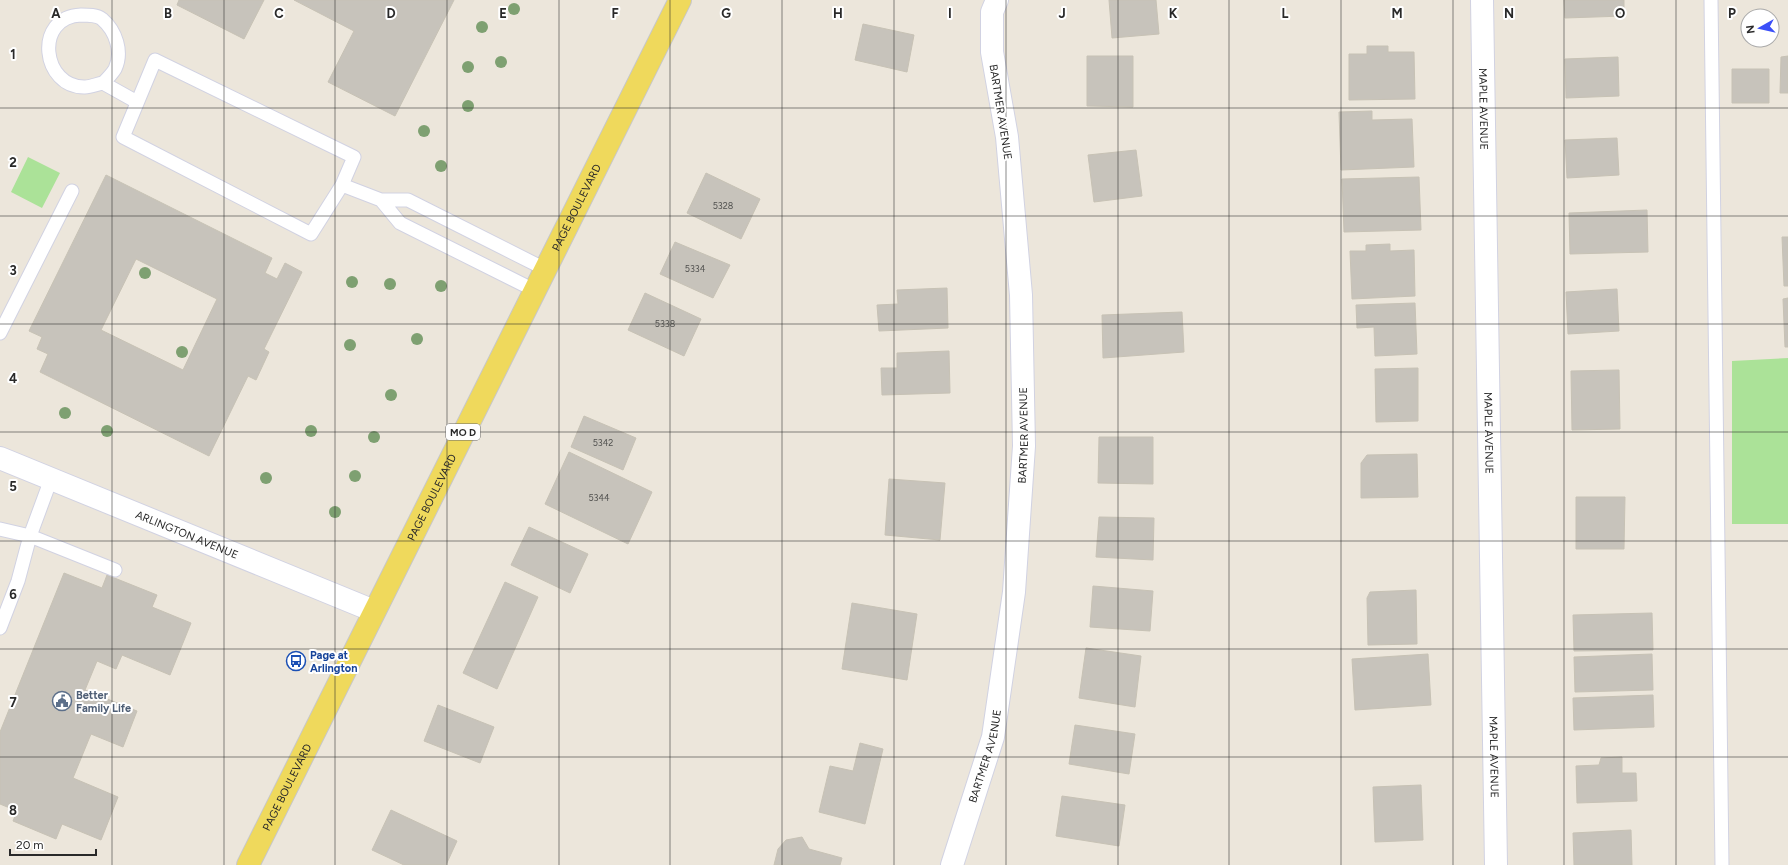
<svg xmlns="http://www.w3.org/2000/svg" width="1788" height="865" font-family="Figtree,sans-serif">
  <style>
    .green { fill: #abe298 }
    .building { fill: #c7c3bb; stroke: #c7c2b5; fill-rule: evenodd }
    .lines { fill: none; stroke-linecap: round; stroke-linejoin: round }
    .lane-casing { stroke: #d1d2e2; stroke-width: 15 }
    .street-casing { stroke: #d1d2e2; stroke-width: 24 }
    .primary-casing { stroke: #c7c7c7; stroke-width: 24 }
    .lane { stroke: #fff; stroke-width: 13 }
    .street { stroke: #fff; stroke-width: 22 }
    .primary { stroke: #efd95c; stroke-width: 22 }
    .tree { fill: #7ea071 }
    .grid { fill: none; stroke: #292929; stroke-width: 1; stroke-opacity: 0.55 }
    .labels { text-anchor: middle; stroke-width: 4; stroke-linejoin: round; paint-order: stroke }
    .number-label { font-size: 9px; fill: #50504e }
    .shield { fill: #fff; stroke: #696969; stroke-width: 1 }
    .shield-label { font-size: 10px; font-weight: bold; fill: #292929 }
    .street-label { font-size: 11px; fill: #292929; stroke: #fff }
    .transit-label { font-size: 11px; font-weight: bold; fill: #164399; stroke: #fff; text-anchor: start }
    .service-label { font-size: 11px; font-weight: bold; fill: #4e5e75; stroke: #fff; text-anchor: start }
    .grid-label { font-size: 13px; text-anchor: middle; font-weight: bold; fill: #292929; stroke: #fff; stroke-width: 4; stroke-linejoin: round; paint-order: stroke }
  </style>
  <rect width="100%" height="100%" fill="#ece6db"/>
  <path class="green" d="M28,157L60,173L42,208L11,192Z
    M1788,358V524H1732V361Z"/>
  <path class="building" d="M179,0H264L244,39L177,5Z
    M294,0H454L395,116L328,82L354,31Z
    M1109,0H1156L1159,34L1112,38Z
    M1564,0H1624V16L1565,18Z
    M863,24L914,35L907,72L855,60Z
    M1367,46H1388V52H1414L1415,99L1349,100V54H1367Z
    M1087,56H1133V107L1087,106Z
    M1788,56V93H1780L1781,57Z
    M1618,57L1619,96L1566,98L1565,59Z
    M1732,69H1769V103H1732Z
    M1372,111V120L1412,119L1414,167L1341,170L1339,112Z
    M1617,138L1619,175L1567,178L1565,140Z
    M1136,150L1142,196L1094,202L1088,155Z
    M706,173L760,199L741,239L687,213Z
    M106,175L272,258L265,273L277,279L285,263L302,272L264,349L269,352L256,380L248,376L209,456L40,372L48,354L37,349L42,337L29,331ZM136,259L217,299L183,370L101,330Z
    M1419,177L1421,230L1344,232L1342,179Z
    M1647,210L1648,252L1570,254L1569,213Z
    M1782,237H1788V286H1784Z
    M675,242L730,265L713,298L660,274Z
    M1390,244V251L1414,250L1415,296L1352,299L1350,251H1366V245Z
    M947,288L948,328L879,331L877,305L898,304L897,290Z
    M1617,289L1619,331L1568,334L1566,292Z
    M645,293L701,319L684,356L628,330Z
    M1788,298V347H1785L1783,299Z
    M1415,303L1417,354L1375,356L1374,327L1357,328L1356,305Z
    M1182,312L1184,352L1103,358L1102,315Z
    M949,351L950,393L882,395L881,368H897V353Z
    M1418,368V421L1376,422L1375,369Z
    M1619,370L1620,429L1572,430L1571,371Z
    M584,416L636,438L623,470L571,447Z
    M1099,437H1153V484L1098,483Z
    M569,452L652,492L628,544L545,504Z
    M1417,454L1418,497L1361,498V463L1367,455Z
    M889,479L945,483L940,540L885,535Z
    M1576,497H1625L1624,549H1576Z
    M1099,517L1154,518L1153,560L1096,557Z
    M529,527L588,554L570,593L511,565Z
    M64,573L102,588L107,575L157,595L152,607L191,623L170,675L122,655L116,669L97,661L85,690L137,711L123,747L91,734L73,778L118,797L101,840L62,824L56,839L13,821L17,811L0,804V732Z
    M505,582L538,597L497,689L463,673Z
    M1093,586L1153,591L1150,631L1090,627Z
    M1416,590L1417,644L1368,645L1367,598L1370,592Z
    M852,603L917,614L907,680L842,669Z
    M1652,613L1653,650L1574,651L1573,615Z
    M1086,648L1141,656L1135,707L1079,698Z
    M1428,654L1431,705L1355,710L1352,659Z
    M1652,654L1653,690L1575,692L1574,657Z
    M1653,695L1654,727L1574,730L1573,698Z
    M438,705L494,727L480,763L424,741Z
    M1075,725L1135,734L1129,774L1069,764Z
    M860,743L883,749L865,824L819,812L830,766L853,771Z
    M1622,757V773H1636L1637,801L1577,803L1576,766L1599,765L1601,758Z
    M1421,785L1423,840L1375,842L1373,787Z
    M1062,796L1125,805L1119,846L1056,836Z
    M391,810L457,841L446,865H404L372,850Z
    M1631,830L1632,865H1574L1573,833Z
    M802,837L809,849L842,858L840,865H774L778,849L786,840Z"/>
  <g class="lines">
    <g class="lane-casing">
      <path id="lane" d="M1711,0L1722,865
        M103,83C107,79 112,74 115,69C123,52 116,31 102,19C97,15 88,15 81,15C33,17 42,88 85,87C91,87 97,84 103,83L137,102
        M342,185L311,234L123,137L155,60L354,157L342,185L381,200
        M534,290L400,223L381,200H408L545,269
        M0,333L72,191
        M0,529L30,536L115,570
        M0,628L18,581L30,536L51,479"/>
    </g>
    <g class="street-casing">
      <g id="street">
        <path id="s1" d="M1482,0L1496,865"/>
        <path id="s2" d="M0,458L374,611"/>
        <path id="s3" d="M952,865L993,737L1014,592L1024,446L1021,295L1007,137L992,52V12L997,0"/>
      </g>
    </g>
    <g class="primary-casing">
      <g id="primary">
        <path id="s4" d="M248,865L680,0"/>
      </g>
    </g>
    <use href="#lane" class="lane"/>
    <use href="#street" class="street"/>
    <use href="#primary" class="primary"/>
  </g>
  <g class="tree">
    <circle cx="514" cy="9" r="6"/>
    <circle cx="482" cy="27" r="6"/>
    <circle cx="501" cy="62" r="6"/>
    <circle cx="468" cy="67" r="6"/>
    <circle cx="468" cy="106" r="6"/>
    <circle cx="424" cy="131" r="6"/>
    <circle cx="441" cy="166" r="6"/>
    <circle cx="145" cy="273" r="6"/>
    <circle cx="352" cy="282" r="6"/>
    <circle cx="390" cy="284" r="6"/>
    <circle cx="441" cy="286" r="6"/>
    <circle cx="417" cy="339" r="6"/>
    <circle cx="350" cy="345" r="6"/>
    <circle cx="182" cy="352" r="6"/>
    <circle cx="391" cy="395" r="6"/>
    <circle cx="65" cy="413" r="6"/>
    <circle cx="107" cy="431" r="6"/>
    <circle cx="311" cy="431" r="6"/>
    <circle cx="374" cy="437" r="6"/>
    <circle cx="355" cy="476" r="6"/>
    <circle cx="266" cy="478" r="6"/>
    <circle cx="335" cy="512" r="6"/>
  </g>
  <path class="grid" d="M112,0V865M224,0V865M335,0V865M447,0V865M559,0V865M670,0V865M782,0V865M894,0V865M1006,0V865M1118,0V865M1229,0V865M1341,0V865M1453,0V865M1564,0V865M1676,0V865M0,108H1788M0,216H1788M0,324H1788M0,432H1788M0,541H1788M0,649H1788M0,757H1788"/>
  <defs>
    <g id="bus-ring" transform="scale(1)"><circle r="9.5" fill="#fff" stroke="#1a4fb4" stroke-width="1.5"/><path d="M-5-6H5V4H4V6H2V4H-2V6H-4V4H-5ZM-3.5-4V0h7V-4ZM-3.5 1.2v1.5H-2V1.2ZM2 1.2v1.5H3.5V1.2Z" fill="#1a4fb4"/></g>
    <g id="civic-ring" transform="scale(1)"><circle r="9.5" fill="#fff" stroke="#5c6f8a" stroke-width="1.5"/><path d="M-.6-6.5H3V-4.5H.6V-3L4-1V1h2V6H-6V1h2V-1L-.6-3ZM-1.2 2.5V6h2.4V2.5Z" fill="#5c6f8a"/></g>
  </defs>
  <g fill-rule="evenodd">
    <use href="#bus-ring" x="296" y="661"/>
    <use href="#civic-ring" x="62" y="701"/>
  </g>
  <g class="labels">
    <g class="number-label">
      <text x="723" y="209">5328</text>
      <text x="695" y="272">5334</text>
      <text x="665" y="327">5338</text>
      <text x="603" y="446">5342</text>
      <text x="599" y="501">5344</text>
    </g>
    <rect class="shield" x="446" y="424" width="34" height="16" rx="3"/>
    <g class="shield-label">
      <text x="463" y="436">MO D</text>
    </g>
    <g class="street-label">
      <text dy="4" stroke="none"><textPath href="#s1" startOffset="109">MAPLE AVENUE</textPath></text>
      <text transform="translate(1001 112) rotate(81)" y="4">BARTMER AVENUE</text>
      <text dy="4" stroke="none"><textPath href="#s4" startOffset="735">PAGE BOULEVARD</textPath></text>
      <text dy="4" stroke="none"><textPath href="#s1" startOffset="433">MAPLE AVENUE</textPath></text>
      <text dy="4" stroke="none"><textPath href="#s3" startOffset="438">BARTMER AVENUE</textPath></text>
      <text dy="4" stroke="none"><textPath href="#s4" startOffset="411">PAGE BOULEVARD</textPath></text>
      <text dy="4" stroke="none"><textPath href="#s2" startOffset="202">ARLINGTON AVENUE</textPath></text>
      <text dy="4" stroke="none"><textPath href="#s3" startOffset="114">BARTMER AVENUE</textPath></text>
      <text dy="4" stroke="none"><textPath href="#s1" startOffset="757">MAPLE AVENUE</textPath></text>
      <text dy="4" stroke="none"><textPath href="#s4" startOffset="87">PAGE BOULEVARD</textPath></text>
    </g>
    <g class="transit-label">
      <text x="310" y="659">Page at<tspan x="310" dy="13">Arlington</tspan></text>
    </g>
    <g class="service-label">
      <text x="76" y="699">Better<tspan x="76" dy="13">Family Life</tspan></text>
    </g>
  </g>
  <g class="grid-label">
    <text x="56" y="18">A</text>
    <text x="168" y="18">B</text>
    <text x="279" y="18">C</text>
    <text x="391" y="18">D</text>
    <text x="503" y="18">E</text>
    <text x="615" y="18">F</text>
    <text x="726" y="18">G</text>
    <text x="838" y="18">H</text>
    <text x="950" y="18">I</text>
    <text x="1062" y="18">J</text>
    <text x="1173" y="18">K</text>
    <text x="1285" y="18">L</text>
    <text x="1397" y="18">M</text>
    <text x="1509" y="18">N</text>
    <text x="1620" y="18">O</text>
    <text x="1732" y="18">P</text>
    <text x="13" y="59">1</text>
    <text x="13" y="167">2</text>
    <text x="13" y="275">3</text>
    <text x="13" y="383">4</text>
    <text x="13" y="491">5</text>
    <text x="13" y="599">6</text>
    <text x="13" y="707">7</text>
    <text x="13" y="815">8</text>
  </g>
  <g transform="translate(1760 28) rotate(262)"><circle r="19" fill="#ffffff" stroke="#a9a9a9"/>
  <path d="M0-3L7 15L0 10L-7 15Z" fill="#3b4ff8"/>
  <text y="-6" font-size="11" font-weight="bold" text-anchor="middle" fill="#292929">N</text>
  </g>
  <path d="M10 849v6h86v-6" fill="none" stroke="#292929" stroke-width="2"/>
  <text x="16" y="849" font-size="12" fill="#292929" stroke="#ffffff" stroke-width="3" paint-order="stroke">20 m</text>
</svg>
